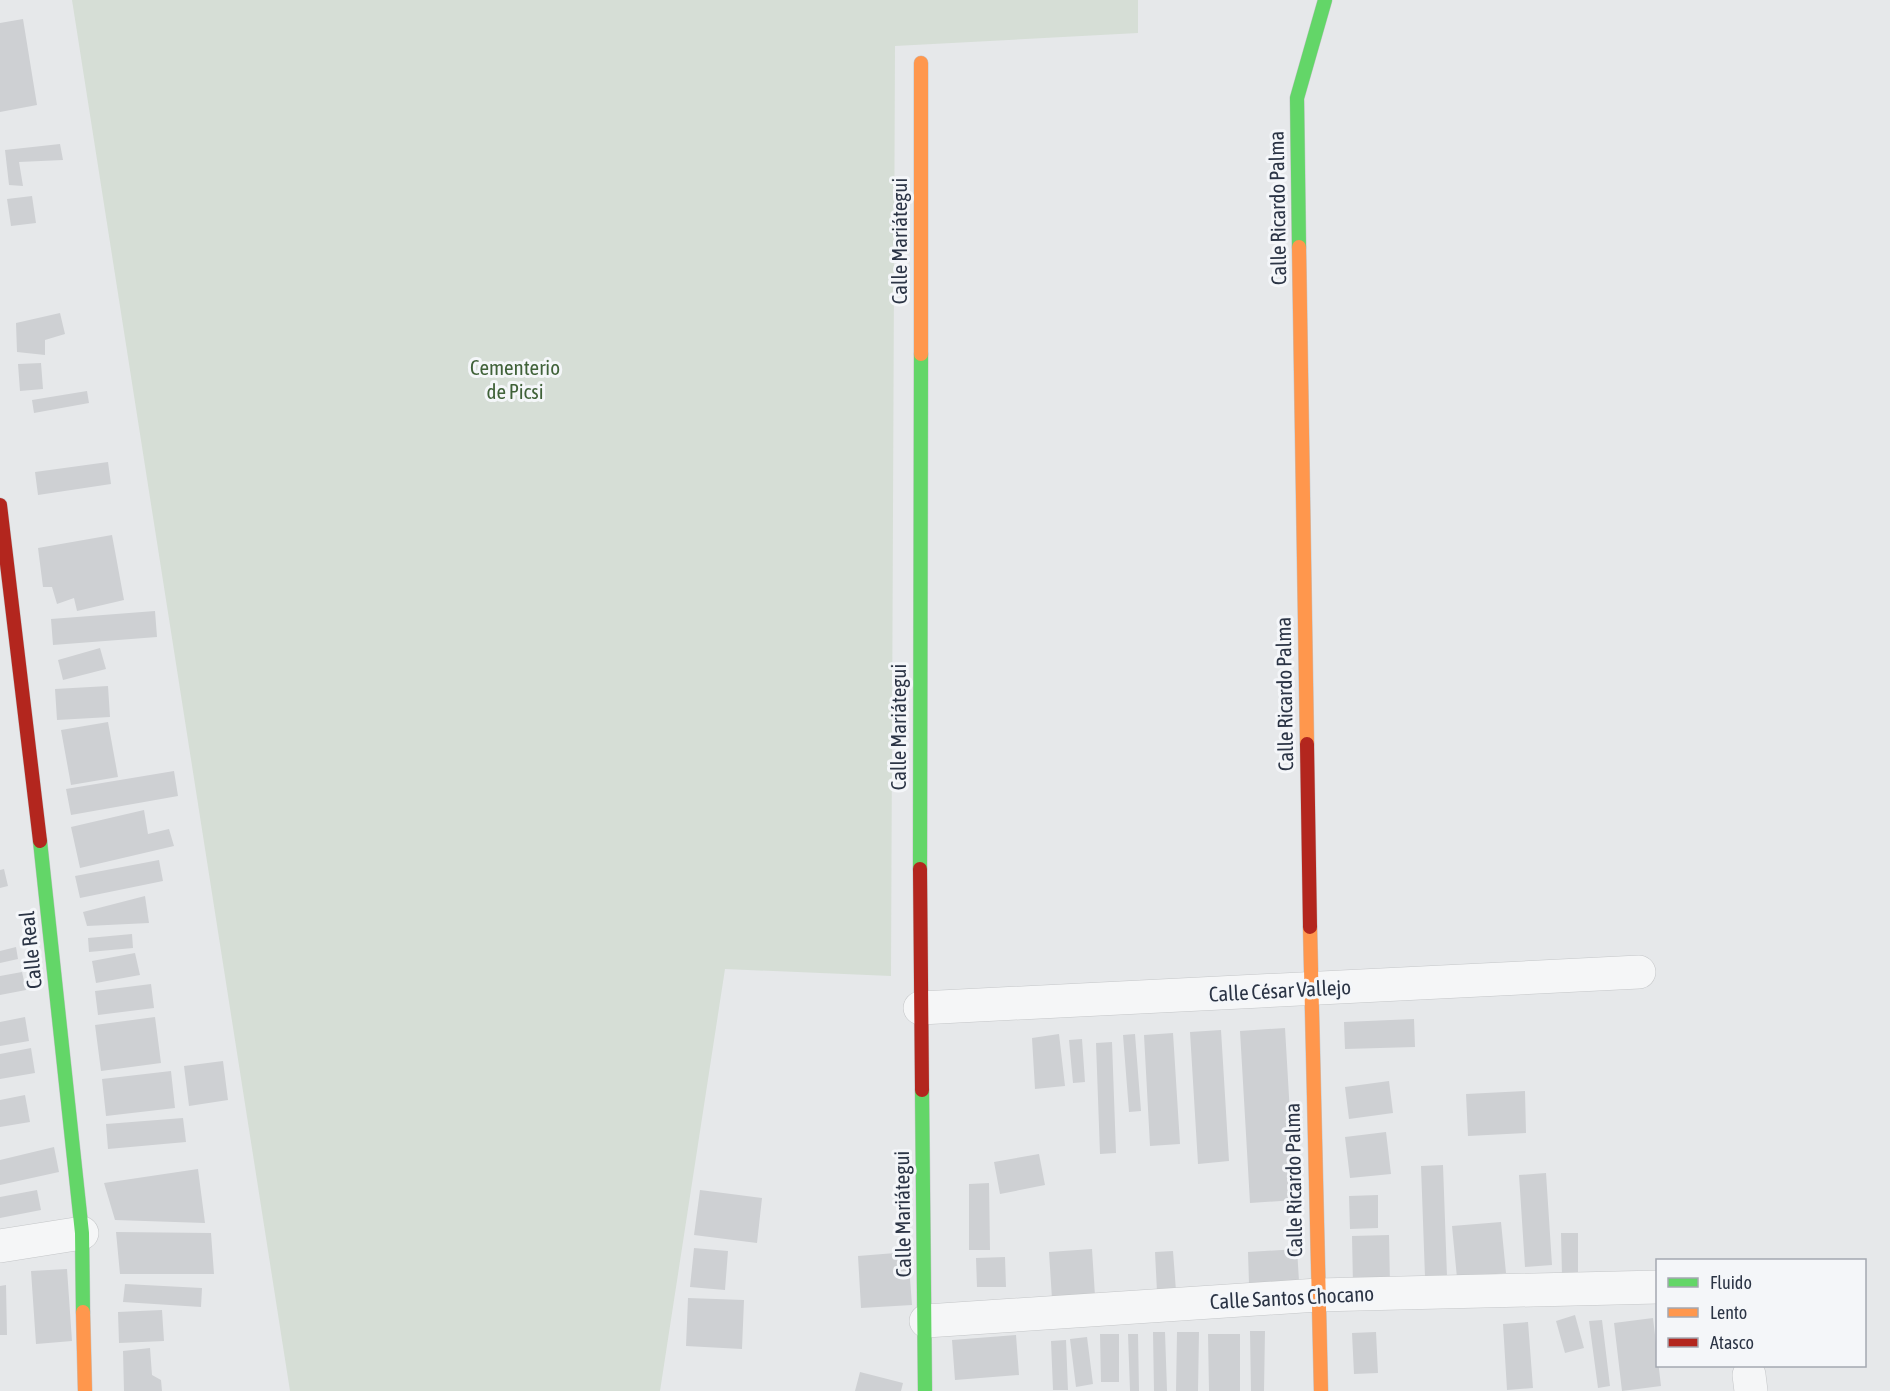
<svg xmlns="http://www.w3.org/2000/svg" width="1890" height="1391" font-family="'Asap Condensed',sans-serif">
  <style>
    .green { fill: #d6ded6 }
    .building { fill: #ced0d3 }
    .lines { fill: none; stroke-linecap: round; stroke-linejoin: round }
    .street-casing { stroke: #c4c6c8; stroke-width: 34 }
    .fast-casing { stroke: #c4c6c8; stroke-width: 15 }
    .slow-casing { stroke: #c4c6c8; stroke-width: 15 }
    .jam-casing { stroke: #c4c6c8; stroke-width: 15 }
    .street { stroke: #f5f6f7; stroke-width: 33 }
    .fast { stroke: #63d668; stroke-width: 14 }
    .slow { stroke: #ff974d; stroke-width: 14 }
    .jam { stroke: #b3261e; stroke-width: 14 }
    .labels { text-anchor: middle; stroke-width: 6; stroke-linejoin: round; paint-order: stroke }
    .street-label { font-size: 21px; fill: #2b3445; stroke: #f4f6f9 }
    .park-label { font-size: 21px; fill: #3f6138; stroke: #f4f6f9 }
  </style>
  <rect width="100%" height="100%" fill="#e6e8ea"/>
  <path class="green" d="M72,0H1138V33L895,46L891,976L725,969L660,1391H290Z"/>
  <path class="building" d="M23,19L37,105L0,112V23Z
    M60,144L63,160L19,162L23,186L9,185L5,150Z
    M32,196L36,223L11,226L7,199Z
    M60,313L65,334L45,340V355L17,352L16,323Z
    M41,363L43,389L20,391L18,364Z
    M87,391L89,403L34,413L32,400Z
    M108,462L111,484L38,495L35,472Z
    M112,535L124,600L77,611L74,598L57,604L52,587H43L38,548Z
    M155,611L157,637L53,645L51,619Z
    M100,648L106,669L63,680L58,660Z
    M108,686L110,717L57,720L55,689Z
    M108,722L118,777L71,785L61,730Z
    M174,771L178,796L71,815L66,789Z
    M144,810L148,834L169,829L174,846L80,868L71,827Z
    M159,860L163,881L80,898L75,876Z
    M4,869L8,886L0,888V870Z
    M145,896L149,923L87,926L83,912Z
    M132,934L133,948L89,952L88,938Z
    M16,947L18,959L0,963V951Z
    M135,953L140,975L96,983L92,961Z
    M22,972L26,990L0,995V976Z
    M151,984L154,1008L98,1015L95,991Z
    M25,1017L29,1041L0,1046V1022Z
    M155,1017L161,1063L101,1071L95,1025Z
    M1414,1019L1415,1047L1345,1049L1344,1022Z
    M1285,1028L1295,1200L1250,1203L1240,1031Z
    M1221,1030L1229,1161L1198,1164L1190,1032Z
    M1173,1033L1180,1144L1150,1146L1144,1035Z
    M1059,1034L1065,1086L1035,1089L1032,1038Z
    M1135,1034L1141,1111L1129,1112L1123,1035Z
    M1082,1039L1085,1082L1073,1083L1069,1040Z
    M1112,1042L1116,1153L1100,1154L1096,1043Z
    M31,1048L35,1073L0,1079V1054Z
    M223,1061L228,1100L189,1106L184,1066Z
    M171,1071L175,1108L106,1116L102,1079Z
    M1389,1081L1393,1113L1349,1119L1345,1087Z
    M1525,1091L1526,1133L1468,1136L1466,1094Z
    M25,1095L30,1122L0,1127V1100Z
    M183,1118L186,1142L108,1149L106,1124Z
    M1386,1132L1391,1174L1350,1178L1345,1137Z
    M54,1147L59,1172L0,1185V1160Z
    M1039,1154L1045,1185L1000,1194L994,1162Z
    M1443,1165L1447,1276L1425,1277L1421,1166Z
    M198,1169L205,1223L115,1220L104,1183Z
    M1546,1173L1552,1265L1525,1267L1519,1175Z
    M989,1183L990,1250H969V1184Z
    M37,1190L41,1210L0,1218V1197Z
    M700,1190L762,1198L757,1243L694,1235Z
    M1378,1195V1228L1350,1229L1349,1196Z
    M1501,1222L1506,1273L1457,1278L1452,1226Z
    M116,1232L211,1233L214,1274H120Z
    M1561,1233H1578V1276H1562Z
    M1389,1235L1390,1285L1353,1286L1352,1236Z
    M694,1248L728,1251L725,1290L690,1287Z
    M1092,1249L1095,1296L1052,1299L1049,1252Z
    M1297,1249L1299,1281L1249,1284L1248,1252Z
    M1173,1251L1176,1291L1157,1292L1155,1252Z
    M908,1252L912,1305L861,1308L858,1256Z
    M1005,1257L1006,1287H977L976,1258Z
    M67,1269L72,1341L36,1344L31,1271Z
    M125,1284L202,1288L201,1307L123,1302Z
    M6,1285L7,1335H0V1286Z
    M688,1298L744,1300L742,1349L686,1346Z
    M162,1310L164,1341L119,1343L118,1312Z
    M1575,1315L1584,1348L1565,1353L1556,1321Z
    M1653,1318L1661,1386L1622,1391L1614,1323Z
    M1602,1320L1610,1386L1598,1388L1589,1321Z
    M1528,1322L1533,1388L1507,1390L1503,1324Z
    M1250,1331H1265L1264,1391H1251Z
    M1153,1332H1165L1167,1391H1154Z
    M1177,1332H1199L1198,1391H1176Z
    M1376,1332L1378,1373L1354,1374L1352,1333Z
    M1100,1334H1119V1382H1101Z
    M1128,1334H1138L1139,1391H1130Z
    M1208,1334H1240V1391H1209Z
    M1016,1335L1019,1375L955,1380L952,1340Z
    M1087,1337L1093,1384L1076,1387L1070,1339Z
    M1066,1340L1068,1390H1053L1051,1341Z
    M150,1348L152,1375L161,1380L162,1391H124L123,1351Z
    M860,1372L903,1383L901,1391H855Z"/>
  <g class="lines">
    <g class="street-casing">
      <path id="street" d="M920,1008L1639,972
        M0,1246L82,1233
        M926,1321L1318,1295L1658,1287
        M1749,1375L1751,1391"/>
    </g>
    <g class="fast-casing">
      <path id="fast" d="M1299,247L1297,98L1325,0
        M40,841L82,1233L83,1312
        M920,869L921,354
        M922,1090L925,1391"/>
    </g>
    <g class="slow-casing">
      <path id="slow" d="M1299,247L1307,744
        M921,354V63
        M1310,927L1321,1391
        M83,1312L85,1391"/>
    </g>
    <g class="jam-casing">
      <path id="jam" d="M0,505L40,841
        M1307,744L1310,927
        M920,869L922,1090"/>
    </g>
    <use href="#street" class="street"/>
    <use href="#fast" class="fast"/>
    <use href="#slow" class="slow"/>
    <use href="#jam" class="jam"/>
  </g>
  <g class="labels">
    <g class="street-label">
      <text transform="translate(1278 208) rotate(-91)" y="7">Calle Ricardo Palma</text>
      <text transform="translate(900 241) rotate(-90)" y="7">Calle Mariátegui</text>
      <text transform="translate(1285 694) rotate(-91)" y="7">Calle Ricardo Palma</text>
      <text transform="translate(899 727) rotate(-90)" y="7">Calle Mariátegui</text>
      <text transform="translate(31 950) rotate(-96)" y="7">Calle Real</text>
      <text transform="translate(1280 991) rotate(-3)" y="7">Calle César Vallejo</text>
      <text transform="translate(1294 1180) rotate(-91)" y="7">Calle Ricardo Palma</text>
      <text transform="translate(903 1214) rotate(-91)" y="7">Calle Mariátegui</text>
      <text transform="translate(1292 1298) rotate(-3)" y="7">Calle Santos Chocano</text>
    </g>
    <g class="park-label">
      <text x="515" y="375">Cementerio<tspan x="515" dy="24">de Picsi</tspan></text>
    </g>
  </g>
  <rect x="1656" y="1259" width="210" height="108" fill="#f4f6f9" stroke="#a4a8b1" stroke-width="1.5"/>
  <rect x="1668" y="1278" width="30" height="9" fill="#63d668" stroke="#a4a8b1" stroke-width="1.5"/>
  <text x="1710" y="1289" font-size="18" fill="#2b3445">Fluido</text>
  <rect x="1668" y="1308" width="30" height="9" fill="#ff974d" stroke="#a4a8b1" stroke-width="1.5"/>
  <text x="1710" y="1319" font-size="18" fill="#2b3445">Lento</text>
  <rect x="1668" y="1338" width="30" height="9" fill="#b3261e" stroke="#a4a8b1" stroke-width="1.5"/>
  <text x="1710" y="1349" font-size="18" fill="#2b3445">Atasco</text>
</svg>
